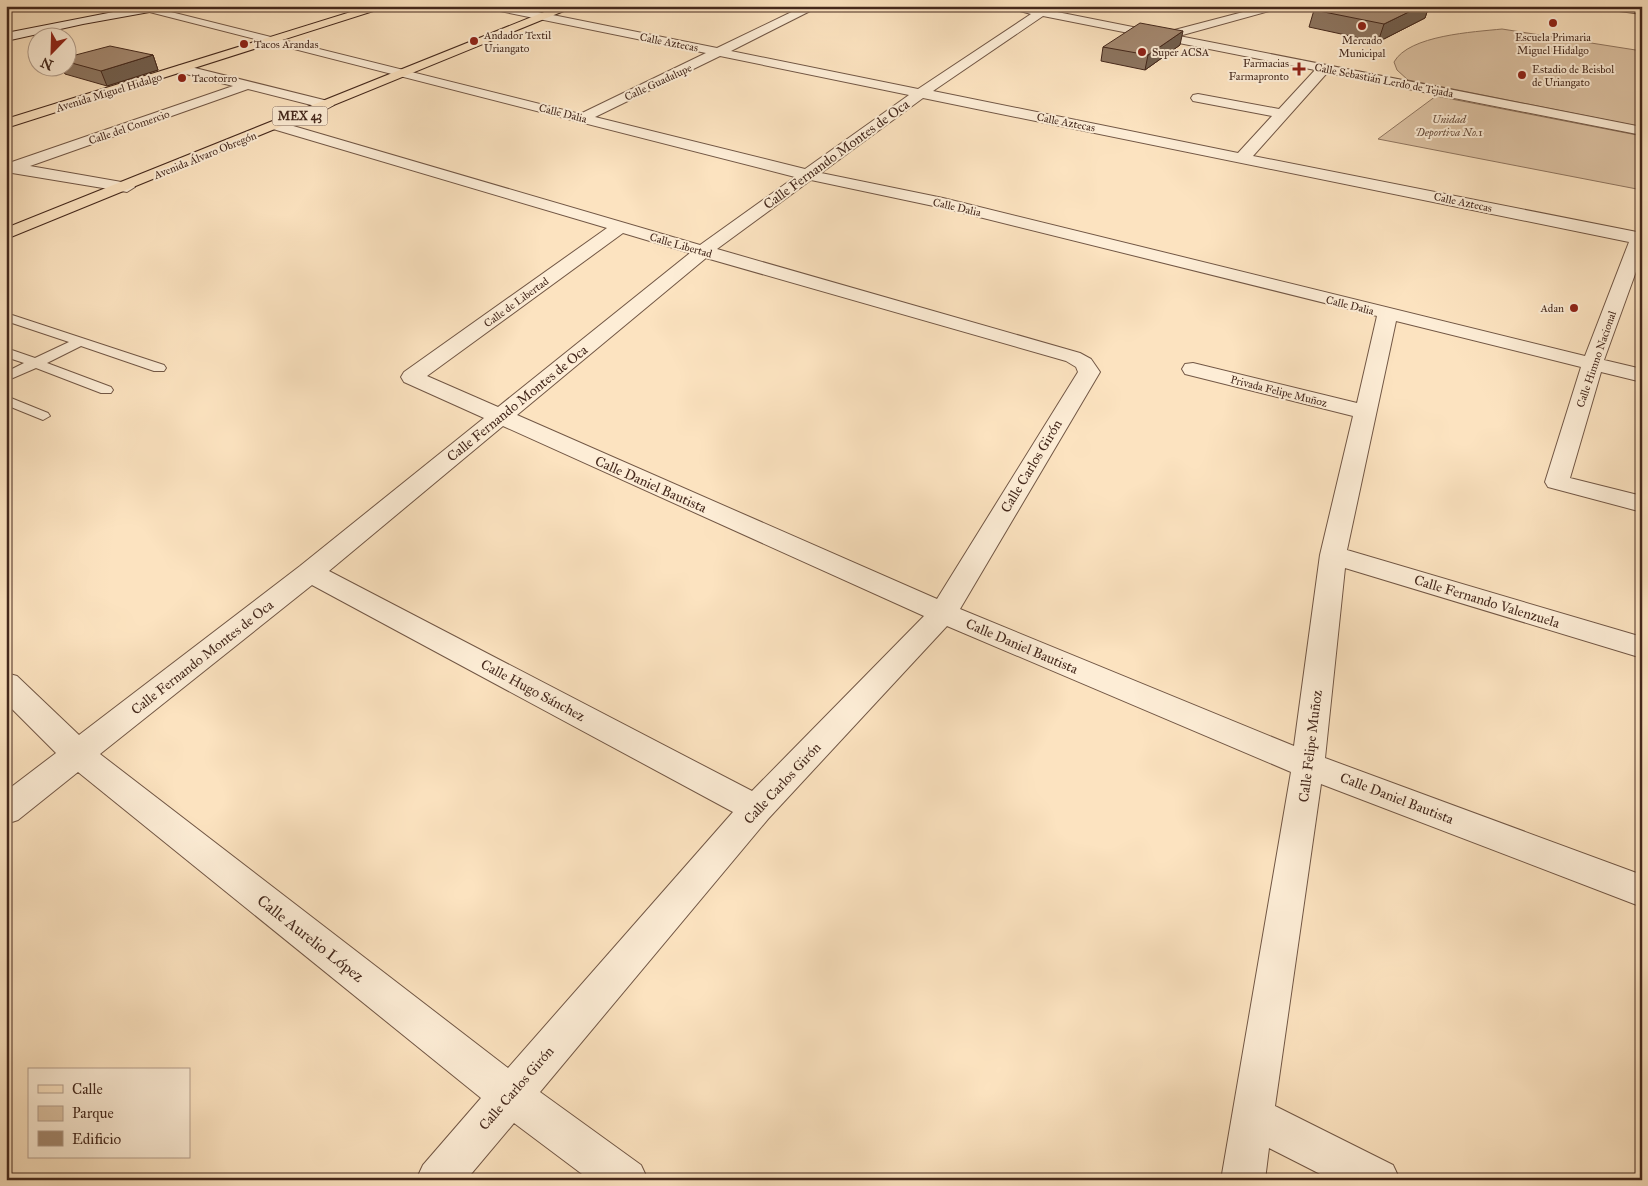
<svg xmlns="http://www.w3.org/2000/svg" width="1648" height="1186" font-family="'IM FELL Great Primer',serif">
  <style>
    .green { fill: #ddc3a4; stroke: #907660 }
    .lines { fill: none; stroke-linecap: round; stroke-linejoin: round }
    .lane-casing { stroke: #725745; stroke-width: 2 }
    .street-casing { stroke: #725745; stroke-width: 2 }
    .secondary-casing { stroke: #44281c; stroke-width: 2 }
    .primary-casing { stroke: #44281c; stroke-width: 2 }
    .lane { fill: #fdedd6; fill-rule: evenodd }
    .street { fill: #fdedd6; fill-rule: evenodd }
    .secondary { fill: #fdedd6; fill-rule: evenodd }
    .primary { fill: #fce3c0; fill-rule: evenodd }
    .wall { fill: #8d7661; stroke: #44281c }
    .shaded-wall { fill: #73604f; stroke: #44281c }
    .building { fill: #a48971; stroke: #44281c }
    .poi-dot { fill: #8f2418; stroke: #fdedd6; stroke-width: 2 }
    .labels { text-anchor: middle; stroke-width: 4; stroke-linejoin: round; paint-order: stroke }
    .far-poi-label { font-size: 11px; fill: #44281c; stroke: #fdedd6; text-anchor: start }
    .far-street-label { font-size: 11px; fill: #44281c; stroke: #fdedd6 }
    .far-park-label { font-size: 11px; font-style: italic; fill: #6a4f3e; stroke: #fdedd6 }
    .shield { fill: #fdedd6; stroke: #7c6354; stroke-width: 1 }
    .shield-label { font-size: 12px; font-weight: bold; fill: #44281c }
    .street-label { font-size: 14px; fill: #44281c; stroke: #fdedd6 }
    .near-street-label { font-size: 16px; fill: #44281c; stroke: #fdedd6 }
  </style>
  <rect width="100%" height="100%" fill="#fce3c0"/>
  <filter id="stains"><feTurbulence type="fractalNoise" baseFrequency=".004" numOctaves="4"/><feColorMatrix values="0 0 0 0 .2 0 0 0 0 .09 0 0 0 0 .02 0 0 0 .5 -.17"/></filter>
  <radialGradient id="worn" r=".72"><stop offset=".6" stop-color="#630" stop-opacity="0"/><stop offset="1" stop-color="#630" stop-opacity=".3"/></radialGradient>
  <path class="green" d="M1502,29L1642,51V127L1408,80L1397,70L1394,62C1409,35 1474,32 1502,29Z
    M1436,96L1642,136V190L1378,139Z"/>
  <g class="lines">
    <g class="lane-casing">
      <path id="lane" d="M6,313L164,365L166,368L164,371H154L81,346L47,363L111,387L113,390L111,393H101L36,368L6,381V372L24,363L6,357V348L35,358L69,342L6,321Z
        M6,396L48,413L50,416L43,420L6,405Z"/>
    </g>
    <g class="street-casing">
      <path id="street" d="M126,6H147L580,114L706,53L490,9L484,6H508L717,48L804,6H820L731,51L918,89L1031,14L1002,6H1027L1163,33L1266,6H1287L1179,36L1642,127V135L1327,73L1253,156L1642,233V255L1604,360L1642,369V382L1601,372L1570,478L1642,496V512L1548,487L1545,482L1581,367L1396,321L1347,550L1642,637V658L1345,568L1325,758L1642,875V907L1321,784L1275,1106L1393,1165L1400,1180H1332L1269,1148L1265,1180H1221L1291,772L947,626L768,819L540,1092L641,1165L648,1180H590L514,1123L466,1180H416L423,1165L481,1098L78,772L18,820L6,824V791L56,753L6,703V673L17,676L79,735L300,566L484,418L404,382L401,377L404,372L607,228L273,129L271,126L273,123H283L700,245L795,177ZM1043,16L1315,70L1279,109L1198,94L1193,95L1191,98L1193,101L1272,116L1238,153L933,91ZM720,56L909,95L805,169L595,117ZM923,98L1629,242L1585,356L943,198L821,173ZM811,180L943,208L1377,316L1357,403L1193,363L1185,364L1182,369L1185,374L1353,416L1320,555L1294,746L960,609L1100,372L1091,359L1080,353L717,249ZM623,233L690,253L498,407L427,376ZM706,258L1066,361L1076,367L1078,372L937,599L517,415ZM503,426L924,616L752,791L329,571ZM312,585L733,812L508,1068L100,754Z
        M1598,6L1642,8V14L1604,9Z
        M183,65L332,102L334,105L327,109L248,89L30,166L133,184L135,187L127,192L6,172V164L233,86L178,72L176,69L178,66Z"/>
    </g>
    <g class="secondary-casing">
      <path id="secondary" d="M144,6H172L166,9L83,24L6,41V33Z"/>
    </g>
    <g class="primary-casing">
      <path id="primary" d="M370,6H389L6,128V119Z
        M559,6H576L6,239V228Z"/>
    </g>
    <use href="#lane" class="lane"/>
    <use href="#street" class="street"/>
    <use href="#secondary" class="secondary"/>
    <use href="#primary" class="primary"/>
  </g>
  <path class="wall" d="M1321,6H1429L1425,18L1378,42L1309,27L1314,10Z
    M1180,45L1145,70L1101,61L1103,47Z
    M153,55L158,70L107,86L65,74L62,68H68V57Z"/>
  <path class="shaded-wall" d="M1421,6H1429L1425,18L1378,42L1384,24Z
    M1183,31L1180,45L1145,70L1148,55Z
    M153,55L158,70L107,86L101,71Z"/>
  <path class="building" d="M1321,6H1421L1384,24L1314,10Z
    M1140,23L1183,31L1148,55L1103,47Z
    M110,46L153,55L101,71L68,62V57Z"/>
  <g class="poi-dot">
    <circle cx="1553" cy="23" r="5"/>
    <circle cx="1362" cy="26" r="5"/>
    <circle cx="474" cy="41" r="5"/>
    <circle cx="244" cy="44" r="5"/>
    <circle cx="1142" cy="52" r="5"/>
    <path d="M1296.5 61.5h5v5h5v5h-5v5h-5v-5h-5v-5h5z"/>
    <circle cx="1522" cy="75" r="5"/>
    <circle cx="182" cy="78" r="5"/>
    <circle cx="1574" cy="308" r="5"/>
  </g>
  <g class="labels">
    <g class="far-poi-label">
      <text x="484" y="39">Andador Textil<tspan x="484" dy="13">Uriangato</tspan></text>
      <text x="1553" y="41" text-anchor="middle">Escuela Primaria<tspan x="1553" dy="13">Miguel Hidalgo</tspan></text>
      <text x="1362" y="44" text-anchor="middle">Mercado<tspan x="1362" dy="13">Municipal</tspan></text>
      <text x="254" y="48">Tacos Arandas</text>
      <text x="1152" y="56">Super ACSA</text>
      <text x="1289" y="67" text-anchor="end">Farmacias<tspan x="1289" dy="13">Farmapronto</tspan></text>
      <text x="1532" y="73">Estadio de Beisbol<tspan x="1532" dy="13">de Uriangato</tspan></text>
      <text x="192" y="82">Tacotorro</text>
      <text x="1564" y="312" text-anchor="end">Adan</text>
    </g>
    <g class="far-street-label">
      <text transform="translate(669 42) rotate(11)" y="4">Calle Aztecas</text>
      <text transform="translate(1384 80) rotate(11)" y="4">Calle Sebastián Lerdo de Tejada</text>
      <text transform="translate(658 82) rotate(-25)" y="4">Calle Guadalupe</text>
      <text transform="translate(109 92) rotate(-17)" y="4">Avenida Miguel Hidalgo</text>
      <text transform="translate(563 113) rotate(14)" y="4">Calle Dalia</text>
      <text transform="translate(1066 122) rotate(11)" y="4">Calle Aztecas</text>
      <text transform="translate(129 127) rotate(-19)" y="4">Calle del Comercio</text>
      <text transform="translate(205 155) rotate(-22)" y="4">Avenida Álvaro Obregón</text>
      <text transform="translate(1463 202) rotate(12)" y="4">Calle Aztecas</text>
      <text transform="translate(957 207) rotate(13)" y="4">Calle Dalia</text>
      <text transform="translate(681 245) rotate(16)" y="4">Calle Libertad</text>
      <text transform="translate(516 302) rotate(-36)" y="4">Calle de Libertad</text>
      <text transform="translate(1350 305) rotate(14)" y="4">Calle Dalia</text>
      <text transform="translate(1596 359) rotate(-71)" y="4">Calle Himno Nacional</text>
      <text transform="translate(1279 391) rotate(14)" y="4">Privada Felipe Muñoz</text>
    </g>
    <g class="far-park-label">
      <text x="1449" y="123">Unidad<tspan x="1449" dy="13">Deportiva No.1</tspan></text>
    </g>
    <rect class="shield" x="272.5" y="106.5" width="55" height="19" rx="4"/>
    <g class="shield-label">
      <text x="300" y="120">MEX 43</text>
    </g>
    <g class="street-label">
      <text transform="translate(836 154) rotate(-36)" y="5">Calle Fernando Montes de Oca</text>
      <text transform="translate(517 403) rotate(-39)" y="5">Calle Fernando Montes de Oca</text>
      <text transform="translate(1031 466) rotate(-59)" y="5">Calle Carlos Girón</text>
      <text transform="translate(651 484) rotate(24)" y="5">Calle Daniel Bautista</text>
      <text transform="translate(1487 601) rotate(17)" y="5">Calle Fernando Valenzuela</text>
      <text transform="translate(1022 646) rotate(23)" y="5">Calle Daniel Bautista</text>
      <text transform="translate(202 657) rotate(-38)" y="5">Calle Fernando Montes de Oca</text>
      <text transform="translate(533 690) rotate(28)" y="5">Calle Hugo Sánchez</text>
      <text transform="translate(1310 746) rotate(-83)" y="5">Calle Felipe Muñoz</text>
      <text transform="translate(782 783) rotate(-47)" y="5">Calle Carlos Girón</text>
      <text transform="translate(1397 798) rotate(21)" y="5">Calle Daniel Bautista</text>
      <text transform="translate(516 1088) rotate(-49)" y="5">Calle Carlos Girón</text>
    </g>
    <g class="near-street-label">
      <text transform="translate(311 938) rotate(38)" y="6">Calle Aurelio López</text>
    </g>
  </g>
  <rect width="1648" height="1186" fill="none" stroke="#fce3c0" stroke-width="25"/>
  <rect x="8" y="8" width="1633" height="1171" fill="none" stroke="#44281c" stroke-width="2.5"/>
  <rect x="12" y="12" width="1623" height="1161" fill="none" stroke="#44281c"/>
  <rect x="28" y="1068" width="162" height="90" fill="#fdedd6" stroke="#b39e8c"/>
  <rect x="38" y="1085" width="25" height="8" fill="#fce3c0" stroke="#b39e8c"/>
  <text x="72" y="1094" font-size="15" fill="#44281c">Calle</text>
  <rect x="38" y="1106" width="25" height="15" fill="#ddc3a4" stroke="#b39e8c"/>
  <text x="72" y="1118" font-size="15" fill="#44281c">Parque</text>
  <rect x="38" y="1131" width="25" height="15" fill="#a48971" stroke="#b39e8c"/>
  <text x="72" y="1144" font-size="15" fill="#44281c">Edificio</text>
  <g transform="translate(52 52) rotate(203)"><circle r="24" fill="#fdedd6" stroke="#b39e8c"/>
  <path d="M0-4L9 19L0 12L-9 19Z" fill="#8f2418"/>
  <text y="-8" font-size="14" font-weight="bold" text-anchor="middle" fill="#44281c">N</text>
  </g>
  <rect width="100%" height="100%" filter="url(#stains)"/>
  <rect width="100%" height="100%" fill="url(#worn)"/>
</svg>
